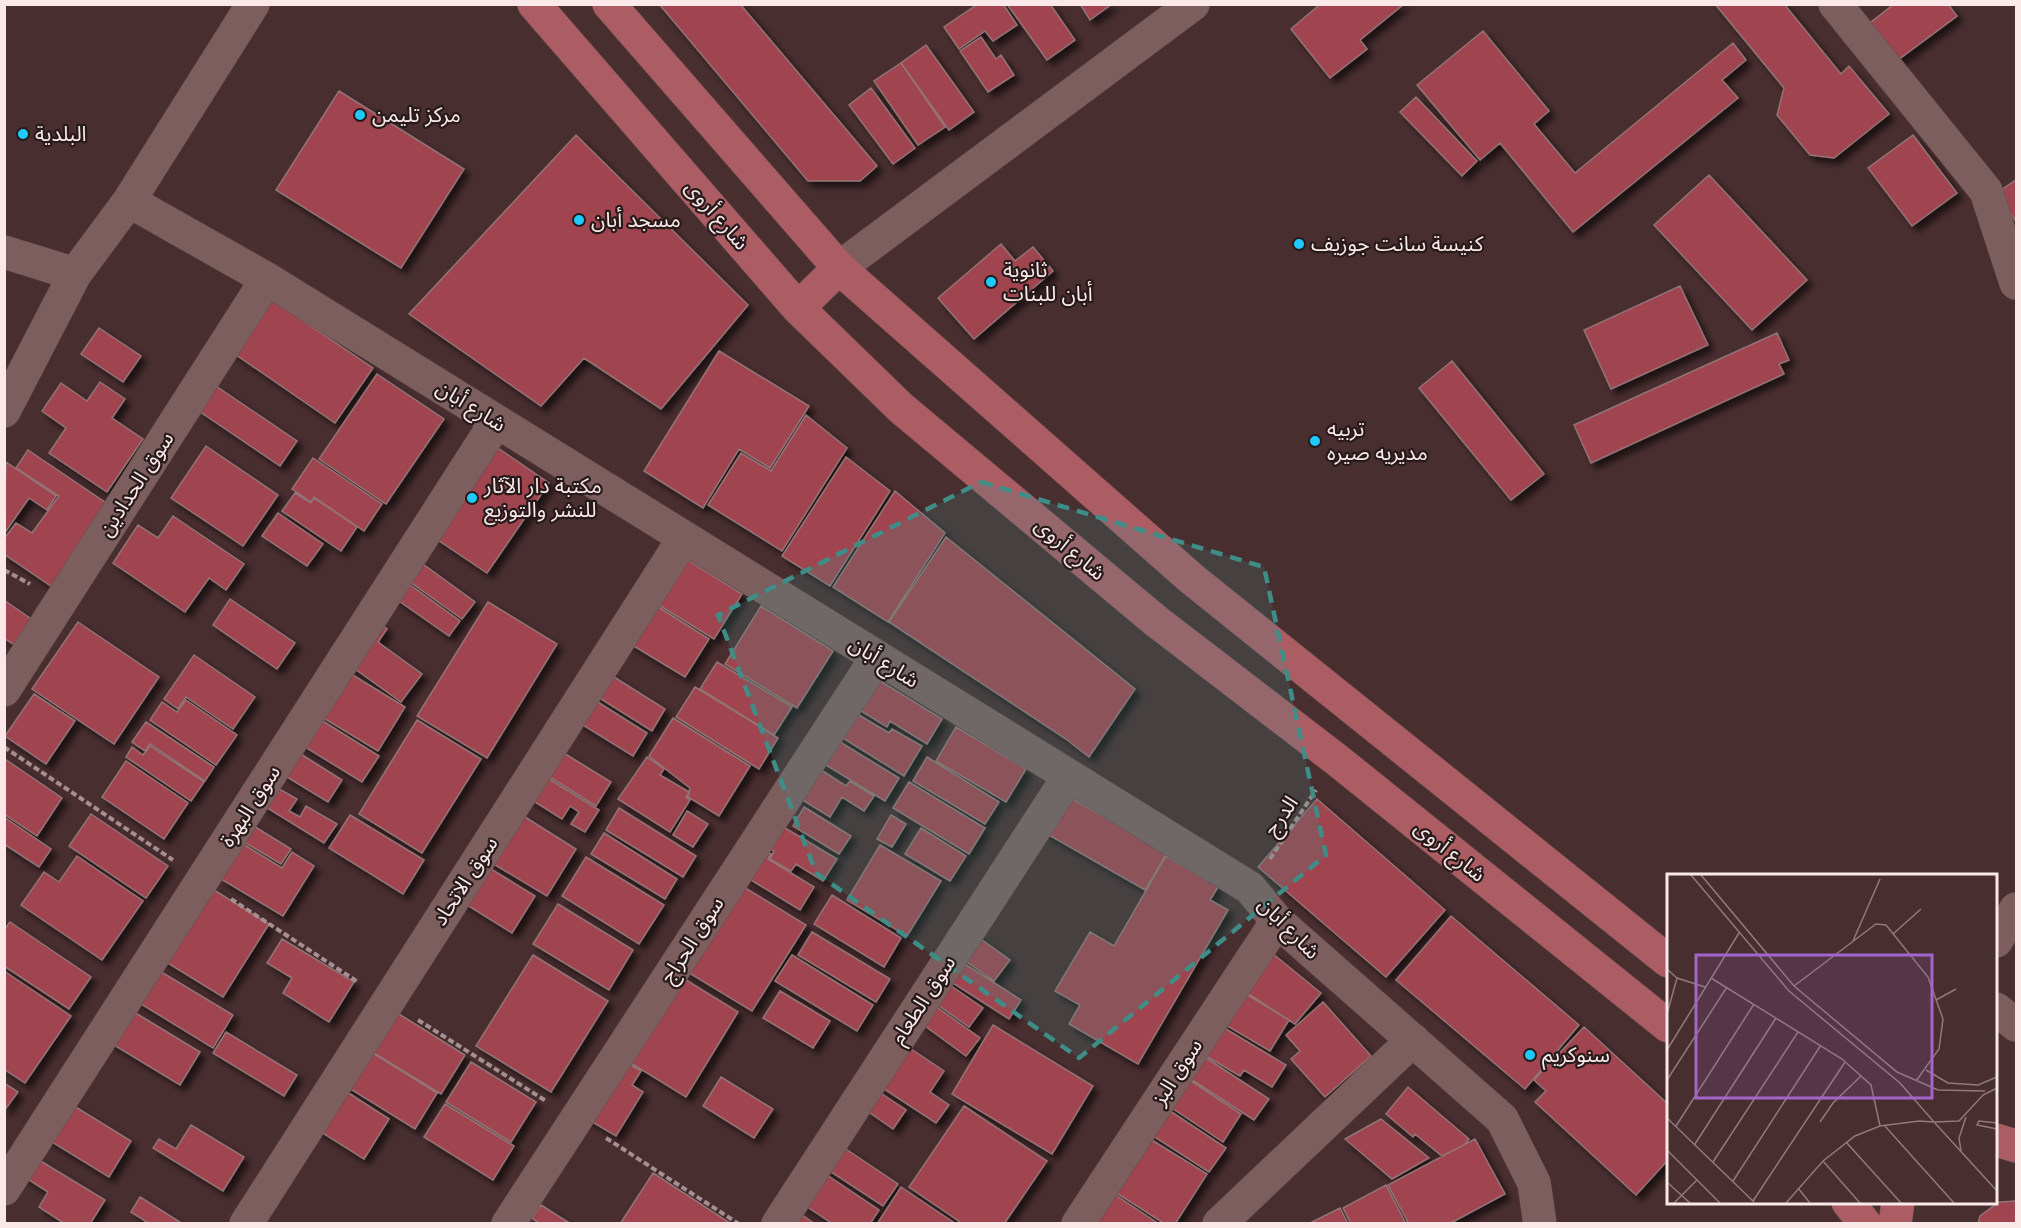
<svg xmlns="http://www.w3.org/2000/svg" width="2021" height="1228" font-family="Raleway,'Noto Sans Arabic',sans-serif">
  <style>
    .building { fill: #a0444f; stroke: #937375; stroke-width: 1.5; filter: url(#shadow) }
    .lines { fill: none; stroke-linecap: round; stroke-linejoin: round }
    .minor-casing { stroke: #634d4e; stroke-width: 34 }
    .major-casing { stroke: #634d4e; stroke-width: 34 }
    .path { stroke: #a68f90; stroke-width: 4; stroke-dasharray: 6 3; stroke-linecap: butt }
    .minor { stroke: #7d5e5f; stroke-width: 33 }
    .major { stroke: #ac5d64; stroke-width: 33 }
    .marked { fill: #3e8d87; fill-opacity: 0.2; stroke: #3e8d87; stroke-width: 4.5; stroke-dasharray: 12 8; stroke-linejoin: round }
    .poi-dot { fill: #1ec9fd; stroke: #271a1b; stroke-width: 2 }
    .labels { text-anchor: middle; stroke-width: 4.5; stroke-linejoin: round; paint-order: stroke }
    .poi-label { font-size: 21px; fill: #fbe9e9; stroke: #271a1b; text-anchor: start }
    .street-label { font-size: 21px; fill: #fbe9e9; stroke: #271a1b }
    .inset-road { fill: none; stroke: #90797a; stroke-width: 1.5 }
    .view { fill: #a165cc; fill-opacity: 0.15; stroke: #a165cc; stroke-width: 3 }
    .inset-edge { fill: none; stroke: #fbe9e9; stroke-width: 3 }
  </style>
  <defs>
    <filter id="shadow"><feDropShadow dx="5.5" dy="5.5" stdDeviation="3" flood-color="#0009"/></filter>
  </defs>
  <rect width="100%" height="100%" fill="#492e30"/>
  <path class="building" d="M659,4H740L877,166L860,181H808Z
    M978,4H1003L1017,25L993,41L985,31L959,49L944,27Z
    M1007,4H1050L1075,40L1047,60Z
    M1080,4H1112L1090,20Z
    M1317,4H1404L1360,40L1367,49L1330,78L1291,29L1318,6Z
    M1715,4H1784L1841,74L1849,66L1889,114L1834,158L1810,155L1777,115L1784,88Z
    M1894,4H1948L1957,16L1898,60L1870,23Z
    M1483,31L1549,111L1534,124L1575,173L1733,43L1746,60L1722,80L1738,98L1573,232L1500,143L1480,160L1417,85Z
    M981,37L996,59L1001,55L1014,75L988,92L960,51Z
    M926,45L974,112L949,130L901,63Z
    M901,63L945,127L918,145L874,81Z
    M871,88L915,148L893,164L849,105Z
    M339,91L464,169L401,268L276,190Z
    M1416,97L1477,161L1462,176L1400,112Z
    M576,135L748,305L661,409L584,358L541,406L409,314Z
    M1913,135L1957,193L1912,226L1868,168Z
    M1709,175L1807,280L1752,330L1654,225Z
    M2016,180V222L1998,192Z
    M1001,244L1015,261L1033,247L1053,271L974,339L938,298Z
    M1680,286L1708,345L1611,389L1584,330Z
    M266,296L373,368L335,423L229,350Z
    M99,328L141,356L123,382L81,354Z
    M1777,333L1789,360L1779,364L1784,374L1591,463L1574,425Z
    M719,351L809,406L770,468L739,449L703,508L644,471Z
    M1452,361L1544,474L1511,500L1419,388Z
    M377,374L444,419L386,504L319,459Z
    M100,382L125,399L112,418L143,439L107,492L49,453L66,428L42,411L61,383L87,401Z
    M216,386L297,441L280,466L199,411Z
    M806,415L847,448L782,551L708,505L741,453L771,471Z
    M206,446L278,495L243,546L171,498Z
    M498,448L549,483L487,573L435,538Z
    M28,450L115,509L58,591L4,554V539L16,523L32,533L59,496L16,468Z
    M846,457L890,491L830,586L782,556Z
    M313,458L382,504L364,531L314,497L311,502L292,489Z
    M6,462L56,496L47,510L29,498L4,534Z
    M895,491L945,533L888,622L833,587Z
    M295,493L311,503L314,498L357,527L341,551L282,511Z
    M278,513L323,544L307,566L262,536Z
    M173,516L244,564L226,590L209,578L185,612L113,563L138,525L158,538Z
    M946,537L1135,689L1089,757L1066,739L889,622Z
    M405,551L475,602L462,619L392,569Z
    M683,557L742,594L714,639L654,602Z
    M391,571L460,621L449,636L379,587Z
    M230,599L295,643L277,669L213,625Z
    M4,600L34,621L16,646L4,638Z
    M488,602L557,644L487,758L417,716Z
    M652,603L709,639L685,677L627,642Z
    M761,606L833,651L797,708L725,664Z
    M360,609L387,629L378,642L422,674L401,702L330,651Z
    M78,622L159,677L114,744L32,689Z
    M194,655L255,697L233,729L186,697L178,709L164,699Z
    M717,662L792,707L774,735L700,689Z
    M338,666L405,707L378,751L325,719Z
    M606,672L665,709L652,731L593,694Z
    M877,679L942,719L927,744L890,721L887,727L858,709Z
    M695,687L778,738L759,769L676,717Z
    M34,694L75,721L46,764L5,736Z
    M585,694L647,733L633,756L570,717Z
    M186,700L237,735L216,765L150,720L162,702L177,712Z
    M852,711L889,733L892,729L922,746L904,776L838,735Z
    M313,715L379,756L362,782L297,742Z
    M673,718L750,766L719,816L688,797L690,788L649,756Z
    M417,720L481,759L422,853L359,814Z
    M146,722L214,767L205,781L150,744L145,751L132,742Z
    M956,727L1026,769L1006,802L936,761Z
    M830,736L899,778L885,801L816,759Z
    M150,746L204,782L191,801L126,757L132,747L143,755Z
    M554,747L611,782L596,806L540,771Z
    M296,751L342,780L328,802L282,774Z
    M647,757L664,769L660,775L689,792L686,797L690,800L670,832L618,799Z
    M927,757L999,802L985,824L913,781Z
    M5,759L62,798L37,836L4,814Z
    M126,761L188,803L164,839L102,797Z
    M807,761L846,786L850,781L874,796L864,811L842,797L830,817L788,791Z
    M541,774L599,810L585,832L571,824L579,812L570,806L562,819L527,797Z
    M267,782L297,799L289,811L300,817L306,806L337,824L324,843L256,801Z
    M909,782L985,828L969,854L893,808Z
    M1064,794L1167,853L1145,890L1042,831Z
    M1317,799L1445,910L1386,977L1258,867Z
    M804,807L851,836L839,854L793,826Z
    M619,808L696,856L683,877L606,830Z
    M687,811L708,824L693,847L673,835Z
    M517,812L576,849L547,896L487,860Z
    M91,814L168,866L146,898L69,846Z
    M350,815L424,860L403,894L329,848Z
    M891,815L906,824L892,847L877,839Z
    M4,817L51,849L39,867L4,844Z
    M770,819L837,859L823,881L796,864L791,871L770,859L774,851L757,841Z
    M244,820L291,849L281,864L234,836Z
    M921,828L966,856L950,881L905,854Z
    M604,833L677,879L665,899L591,854Z
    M243,844L282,868L292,852L314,866L283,916L221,879Z
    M755,844L771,854L768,859L814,887L800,910L738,872Z
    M880,845L941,881L907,936L847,900Z
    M77,856L143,901L102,960L21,905L44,872L59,882Z
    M1166,856L1218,887L1210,900L1228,910L1138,1064L1069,1024L1080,1005L1055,991L1090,932L1114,946Z
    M586,857L664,905L639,944L562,896Z
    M473,858L535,896L512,933L451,895Z
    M734,881L806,925L752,1011L681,968Z
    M206,885L269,924L223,997L145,949Z
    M832,895L901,938L884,967L814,924Z
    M558,904L633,950L609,990L533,944Z
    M1451,916L1579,1025L1525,1089L1396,980Z
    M10,922L91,977L69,1009L4,966V930Z
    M812,932L890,979L876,1002L798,955Z
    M975,935L1010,960L994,981L960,957Z
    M282,939L354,982L329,1022L283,993L292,978L267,963Z
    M1267,949L1321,993L1295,1024L1235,985Z
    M533,955L608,1001L551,1092L476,1046Z
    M792,955L873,1005L857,1031L775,981Z
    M954,957L1021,1000L1009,1019L942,976Z
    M148,964L233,1015L213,1048L128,996Z
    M4,971L71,1016L25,1083L4,1069Z
    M678,975L738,1012L686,1097L626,1060Z
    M941,979L983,1008L969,1027L928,998Z
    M1231,985L1289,1020L1270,1051L1212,1017Z
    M780,991L830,1021L813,1048L763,1018Z
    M1323,1002L1371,1056L1325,1097L1291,1059L1300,1051L1286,1035Z
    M934,1005L980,1038L966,1056L921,1023Z
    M124,1006L200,1052L180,1085L104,1039Z
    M394,1011L465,1055L441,1094L369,1050Z
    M1211,1020L1286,1065L1272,1087L1244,1070L1240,1076L1194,1049Z
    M993,1025L1093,1086L1052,1154L952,1094Z
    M1584,1027L1668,1104V1160L1636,1195L1535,1102L1546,1091L1534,1080Z
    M226,1032L297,1075L284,1096L213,1053Z
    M899,1041L944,1071L930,1092L949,1105L936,1123L872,1081Z
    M363,1047L437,1093L415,1129L341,1083Z
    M1197,1052L1269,1099L1254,1120L1183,1074Z
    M614,1055L641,1071L632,1085L643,1092L616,1136L579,1114Z
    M471,1062L536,1102L511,1142L446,1102Z
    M721,1077L773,1109L754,1138L703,1106Z
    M1185,1077L1241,1114L1223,1142L1166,1104Z
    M4,1083L18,1092L4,1111Z
    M1408,1087L1469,1139L1464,1145L1442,1156L1415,1134L1413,1137L1386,1114Z
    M344,1090L389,1119L364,1159L302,1120Z
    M879,1092L906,1110L893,1129L866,1110Z
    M61,1098L131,1141L109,1177L39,1134Z
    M445,1104L514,1146L493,1180L424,1137Z
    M964,1106L1047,1161L1004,1224H963L909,1187Z
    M1164,1107L1226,1148L1209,1172L1147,1132Z
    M1381,1119L1429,1158L1392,1179L1345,1139Z
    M191,1125L244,1157L223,1191L153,1148L159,1139L176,1149Z
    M1150,1139L1207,1174L1175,1224H1165L1115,1192Z
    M1475,1139L1505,1194L1449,1224H1409L1388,1185Z
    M834,1141L898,1184L883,1206L819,1164Z
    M34,1157L105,1200L90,1224H65L39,1207L48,1192L23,1176Z
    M818,1169L879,1210L870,1224H833L797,1200Z
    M653,1173L730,1223L620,1224Z
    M1386,1185L1406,1224H1351L1343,1208Z
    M901,1187L956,1224H877Z
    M1111,1192L1159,1224H1090Z
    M140,1197L183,1224H150L131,1212Z
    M2016,1201V1224H1978L1980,1216L1999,1202Z
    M541,1205L571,1224H540L532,1218Z
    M1340,1208L1348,1224H1312V1222Z
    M798,1212L815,1224H791Z"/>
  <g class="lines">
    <g class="minor-casing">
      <path id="minor" d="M1835,4L1986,191L2016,283
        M129,201L267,279L1250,888L1277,921L1502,1119L1534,1183L1540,1224
        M4,252L75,274
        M839,268L1193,4
        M4,411L75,274L129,201L253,4
        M4,690L267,279
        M1996,941L2016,909
        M1996,1009L2016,1025
        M4,1189L496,422
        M246,1224L684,538
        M508,1224L877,657
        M778,1224L1069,776
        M1078,1224L1277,921
        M1219,1224L1413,1040"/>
    </g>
    <g class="major-casing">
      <path id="major" d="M534,4L798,308L901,408L1156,621L1337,760L1668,1026
        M609,4L839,268L1192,579L1668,961
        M798,308L839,268
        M1996,1140L2016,1146
        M1848,1202L1865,1224
        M1895,1224L1898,1202"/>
    </g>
    <path class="path" d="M4,570L30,584
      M4,747L173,860
      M1270,859L1316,790
      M231,899L358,982
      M418,1020L546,1101
      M606,1138L739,1224"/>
    <use href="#minor" class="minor"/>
    <use href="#major" class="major"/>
  </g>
  <path class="marked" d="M981,482L1264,567L1326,855L1079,1058L816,873L718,615Z"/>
  <g class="poi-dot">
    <circle cx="360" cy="115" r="6"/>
    <circle cx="23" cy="134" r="6"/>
    <circle cx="579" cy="220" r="6"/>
    <circle cx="1299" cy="244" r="6"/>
    <circle cx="991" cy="282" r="6"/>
    <circle cx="1315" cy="441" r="6"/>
    <circle cx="472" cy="498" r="6"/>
    <circle cx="1530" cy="1055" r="6"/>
  </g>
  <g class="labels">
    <g class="poi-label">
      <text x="372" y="122">مركز تليمن</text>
      <text x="35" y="141">البلدية</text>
      <text x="591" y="227">مسجد أبان</text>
      <text x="1311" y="251">كنيسة سانت جوزيف</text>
      <text x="1003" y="277">ثانوية<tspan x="1003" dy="24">أبان للبنات</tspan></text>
      <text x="1327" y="436">تربيه<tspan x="1327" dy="24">مديريه صيره</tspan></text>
      <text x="484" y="493">مكتبة دار الآثار<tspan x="484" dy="24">للنشر والتوزيع</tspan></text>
      <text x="1542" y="1062">سنوكريم</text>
    </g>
    <g class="street-label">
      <text transform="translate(717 215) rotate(49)" y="7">شارع أروى</text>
      <text transform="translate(471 406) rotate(32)" y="7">شارع أبان</text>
      <text transform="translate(136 484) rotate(-57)" y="7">سوق الحدادين</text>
      <text transform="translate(1070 549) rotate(40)" y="7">شارع أروى</text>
      <text transform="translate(884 662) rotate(32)" y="7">شارع أبان</text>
      <text transform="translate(250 806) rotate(-57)" y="7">سوق البهرة</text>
      <text transform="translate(1281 816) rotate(-56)" y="7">الدرج</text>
      <text transform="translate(1450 851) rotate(39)" y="7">شارع أروى</text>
      <text transform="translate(465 881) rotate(-57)" y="7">سوق الاتحاد</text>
      <text transform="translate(1289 928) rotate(45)" y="7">شارع أبان</text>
      <text transform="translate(692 940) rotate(-57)" y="7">سوق الحراج</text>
      <text transform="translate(923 1000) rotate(-57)" y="7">سوق الطعام</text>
      <text transform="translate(1177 1072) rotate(-57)" y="7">سوق البز</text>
    </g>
  </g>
  <g transform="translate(1667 874)">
    <rect width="330" height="330" fill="#492e30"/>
    <path class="inset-road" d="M24,1L122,117L233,209L267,248L292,247L316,221L330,214M34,1L127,112L230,198L271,216L318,217M226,60L254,35M186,67L213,5M0,95L10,104L38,113M44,104L175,185L204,211L213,252M127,112L209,50L219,51L261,103L276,145L272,175L249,207M269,126L289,115M0,140L10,104M0,176L72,59M259,196L281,209L311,211L330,203M0,206L60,113M0,244L87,328M153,248L166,229L194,202M330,249L312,247L310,251L330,255M217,251L287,329M9,252L87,130M179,268L234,329M28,270L109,144M0,276L53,329M294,277L292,264L299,243M156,287L193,329M46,288L131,158M66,307L154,171M0,308L23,329M131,314L143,329M86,327L178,188M7,329L30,306M119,329L156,287L188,262L213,252L252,247L267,248L330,317"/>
    <path class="view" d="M29,81H265V224H29Z"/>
    <rect width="330" height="330" class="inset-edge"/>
  </g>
  <rect width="2021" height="1228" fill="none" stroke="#fbe9e9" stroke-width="12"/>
</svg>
